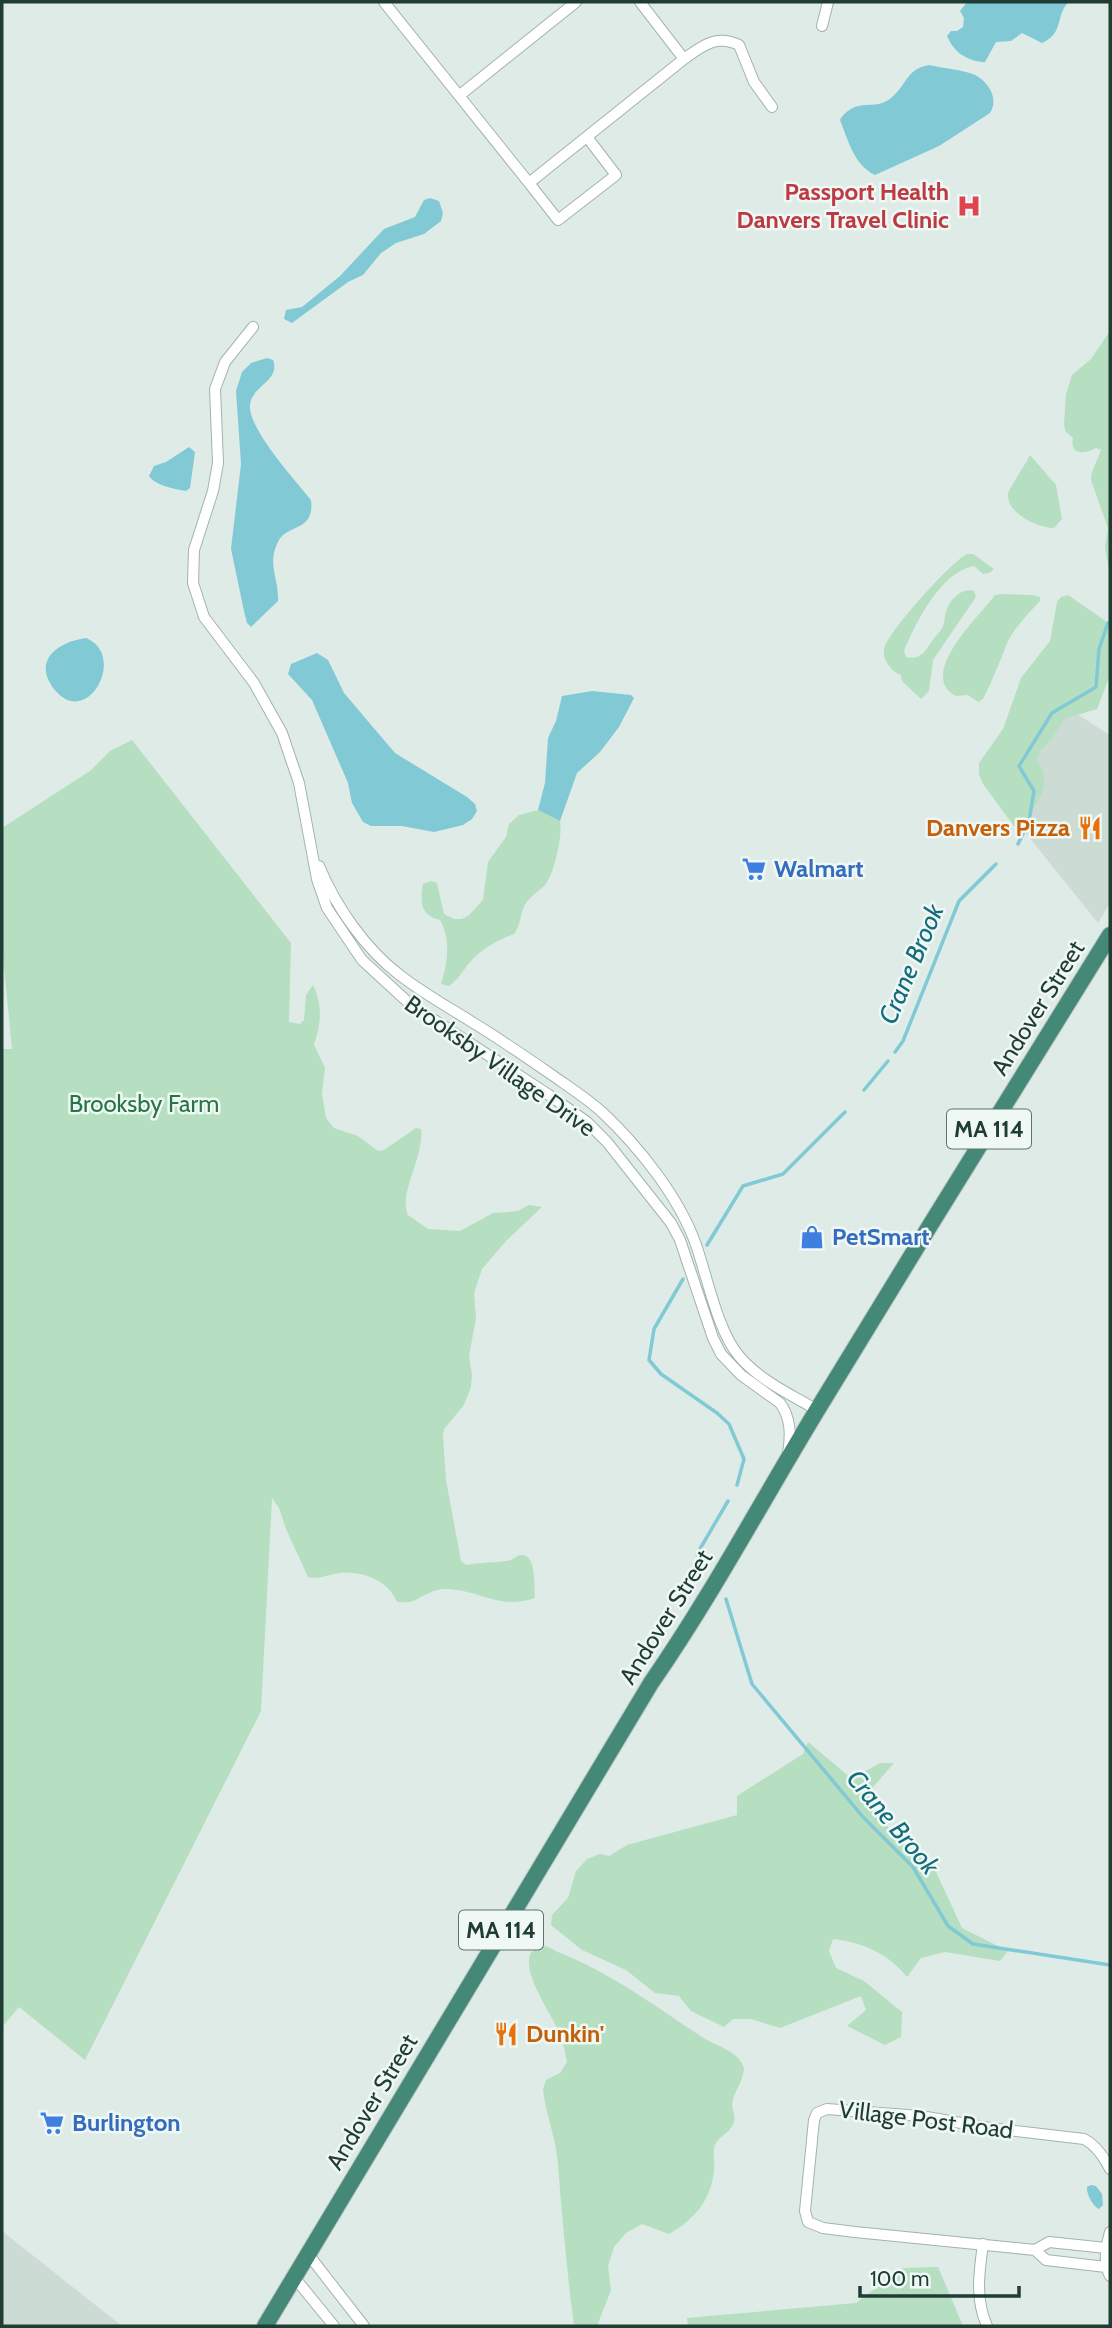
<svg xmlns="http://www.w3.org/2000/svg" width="1112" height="2328" font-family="Cabin,sans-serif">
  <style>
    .built { fill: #cddbd5 }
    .green { fill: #b5dfc0 }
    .water { fill: #82c9d6 }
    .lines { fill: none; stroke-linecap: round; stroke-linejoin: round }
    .stream { stroke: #82c9d6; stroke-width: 3.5 }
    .minor-casing { stroke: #a2b3ad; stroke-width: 12 }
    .trunk-casing { stroke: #bcc5c2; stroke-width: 18 }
    .minor { stroke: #fff; stroke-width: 10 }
    .trunk { stroke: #448878; stroke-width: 16 }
    .labels { text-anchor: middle; stroke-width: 5; stroke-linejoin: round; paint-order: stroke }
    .shield { fill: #eff8f4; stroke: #5d756e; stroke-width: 2 }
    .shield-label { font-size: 23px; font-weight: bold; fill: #1f3d34 }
    .health-label { font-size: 24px; font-weight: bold; fill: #be3a42; stroke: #eff8f4; text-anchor: end }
    .food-label { font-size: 24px; font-weight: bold; fill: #c56008; stroke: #eff8f4; text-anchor: end }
    .shop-label { font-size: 24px; font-weight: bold; fill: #366cbe; stroke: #eff8f4; text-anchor: start }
    .street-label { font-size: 24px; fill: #1f3d34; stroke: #eff8f4 }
    .park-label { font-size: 24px; fill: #267645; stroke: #eff8f4 }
    .water-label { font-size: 26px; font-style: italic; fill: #146c7d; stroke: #eff8f4 }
  </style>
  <rect width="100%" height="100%" fill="#dfebe6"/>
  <path class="built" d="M1064,706L1110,735V903L1098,923L1024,831L1029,821L1034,791L1026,753Z
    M2,2231L122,2326H2Z"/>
  <path class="green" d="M1110,331V577L1105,547L1108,528L1091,480C1091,470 1098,460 1101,450L1096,448C1085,454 1069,456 1073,438L1066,432L1064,425L1066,394L1072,375L1091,359Z
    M1030,455L1056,485L1062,519L1054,528C1038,528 1006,513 1008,494C1009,488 1026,464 1030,455Z
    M967,554H973L994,569L989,573L983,574L974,566C941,571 915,624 904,651L906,657C923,661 926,648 935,637C937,634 940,632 942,628C945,624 944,617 946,612C949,601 961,587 974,591L976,597L933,660L929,691L921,699L902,681L901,675C892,672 882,660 884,649C887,633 951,562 967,554Z
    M1002,594L1033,595L1040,597V601C1028,614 1012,630 1006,646C999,664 992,681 983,699L978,702L968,695L956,696C917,676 976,619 991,600L995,595Z
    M1068,595L1110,624V675L1097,709L1064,719L1051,740L1040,751L1037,760C1056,790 1033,802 1022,828L1014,826L983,784L979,774V763L1003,729L1021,678L1050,641L1057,602L1061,597Z
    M132,740L291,943L289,1022L300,1024L304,1020L306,995L313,985C323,1006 321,1023 314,1045L325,1068L322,1094L326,1118L334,1128L358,1136L378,1151L384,1150L416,1128L421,1129C424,1159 398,1193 408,1215L428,1229L460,1231L493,1213L518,1211L529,1205L542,1207L507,1240L482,1269L474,1293L476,1318L469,1356L472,1375L471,1387L464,1405L444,1429L443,1436L446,1480L461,1561L466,1565C480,1562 497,1563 511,1560C514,1559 517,1555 521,1555C537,1553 534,1588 535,1598C500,1610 481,1591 449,1589C434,1588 426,1595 413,1601C409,1603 402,1602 397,1602C388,1580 363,1571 341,1573C328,1574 320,1580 308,1577L286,1529L279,1508L272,1498L261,1711L85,2060L19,2007L2,2027V1049H12L2,947V828L90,771L110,751Z
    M538,810L560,821C563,834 554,875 545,885C538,892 526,899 523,909C520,918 520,926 514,934C498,940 483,948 471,961C463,970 459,979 449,986L441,984C448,962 451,940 440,920C420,915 420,901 423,884L431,881L437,883L444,914L454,919H462L469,915L483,900L488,862L506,837L509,824L519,815Z
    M808,1742L852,1779L880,1763H894L874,1786L870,1808L913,1854L931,1861L962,1928L1008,1951L1000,1961L945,1952L921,1958L907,1977C889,1954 862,1942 833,1939L829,1951L836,1968L864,1981L902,2012L901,2037L885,2045L847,2026L866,2010L861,1996L780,2028L751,2019H733L724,2027L691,2011L679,1996L655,1993L626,1970L582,1950L551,1925L552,1915L568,1898L576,1871L587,1859L600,1854L609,1856L627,1845L737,1815V1796L803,1754Z
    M538,1946C547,1945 551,1949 558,1952C611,1973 655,2006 702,2037C716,2046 739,2051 744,2068C744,2080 734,2091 732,2104C732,2111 737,2116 733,2124C729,2135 716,2136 714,2149C713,2156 715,2164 714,2171C711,2200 694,2220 669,2234L642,2224L626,2233L614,2247L608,2266L611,2290L597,2326H574C567,2272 562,2218 558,2164C556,2138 546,2115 543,2090L546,2080L560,2073L567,2062C565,2053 564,2043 560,2035C552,2013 523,1977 530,1954Z
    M938,2267L963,2326H688L687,2318L856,2303L903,2268Z"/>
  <path class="water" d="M967,2H1069C1055,14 1065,33 1042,43L1022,33L1011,41L996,42L985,62H982C965,60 954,52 947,36L951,31H957L963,27L964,18L960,11Z
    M929,65C941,68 967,70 977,76C991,85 998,100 990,113L939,146L875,175C854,165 848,140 840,120L841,118C858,96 874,112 891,98C907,85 906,69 929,65Z
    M430,198L439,201L443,213L441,221L424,234L396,243L381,253L363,275L348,282L292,323L284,319L286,310L302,307L340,276L384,229L415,217L424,200Z
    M267,358L273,360C281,381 251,386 250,405C248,429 296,481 311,500C315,531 289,524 279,540C266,564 279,577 278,601L251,627L247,623L244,611L231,549L241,464L236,391L242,372L251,363Z
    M189,447L195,452L190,488L186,491C175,489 156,486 149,476L154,466L166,462Z
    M86,638C128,655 87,731 54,689C32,660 58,642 86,638Z
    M317,653L328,660L344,693L395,753L467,797L475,804L477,811L472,819L463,825L434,832L402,826H371L363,822L352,803L348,783L312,700L288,674L291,664Z
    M592,691L631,695L634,698L619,727L600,752L577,773L560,821L538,810L545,783L548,738L556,721L562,696Z
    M1091,2185L1096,2186L1102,2194L1103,2205L1099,2209C1093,2207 1086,2193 1087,2187Z"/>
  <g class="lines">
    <path class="stream" d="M1018,844L1029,821L1034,791L1019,766L1052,713L1096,687L1099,649L1108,623
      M895,1052L903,1041L959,901L996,864
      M864,1090L888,1061
      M707,1245L743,1186L783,1174L845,1112
      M683,1279L654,1329L649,1360L661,1374L717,1413L729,1424L744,1459L737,1485
      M704,1565L697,1554L728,1501
      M726,1599L752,1684L863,1817L913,1867L948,1926L973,1944L1110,1965"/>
    <g class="minor-casing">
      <path id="minor" d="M384,2L529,183L684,59C702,46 716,34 739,45L754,82L772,107
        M640,2L684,59
        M822,26L828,2
        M460,95L576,2
        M529,183L558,220L616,175L587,137
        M253,327L225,362L215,389L218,463L213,491L194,550L193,583L204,617L254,683L282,733L299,783L317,879L327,908L362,960L410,1004L549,1095L587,1122L607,1142L671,1223L680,1240L713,1338L721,1354L741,1375L780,1403C791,1418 791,1435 788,1453
        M319,866C336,907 366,950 401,976C423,993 448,1007 472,1022C500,1039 526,1057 552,1075C569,1087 588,1099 603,1113C639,1147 678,1196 695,1242C707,1275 717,1330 739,1356C759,1380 790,1394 817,1410
        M1110,2232C1106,2247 1103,2263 1110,2276
        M983,2244C979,2273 975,2299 987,2326
        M1035,2250L855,2232L823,2228L808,2222L805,2211L814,2120L817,2113L827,2109L921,2116L990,2128L1084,2139C1096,2145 1104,2157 1110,2169
        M308,2254L364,2326
        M1106,2267L1046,2260L1035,2250L1049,2242L1106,2248
        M294,2277L334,2326"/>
    </g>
    <g class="trunk-casing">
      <path id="trunk" d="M265,2326L651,1683C712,1595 763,1499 819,1407C915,1249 1012,1092 1110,935"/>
    </g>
    <use href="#minor" class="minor"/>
    <use href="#trunk" class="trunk"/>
  </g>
  <defs>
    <g id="hospital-bare" transform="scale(1.89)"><path d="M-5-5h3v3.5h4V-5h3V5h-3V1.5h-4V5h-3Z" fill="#e0444e" stroke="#eff8f4" stroke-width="2.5" paint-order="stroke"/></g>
    <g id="restaurant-bare" transform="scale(1.89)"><path d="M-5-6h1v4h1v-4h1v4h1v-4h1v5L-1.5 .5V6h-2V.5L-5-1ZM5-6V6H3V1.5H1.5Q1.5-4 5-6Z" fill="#e8710a" stroke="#eff8f4" stroke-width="2.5" paint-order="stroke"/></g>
    <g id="supermarket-bare" transform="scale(1.89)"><path d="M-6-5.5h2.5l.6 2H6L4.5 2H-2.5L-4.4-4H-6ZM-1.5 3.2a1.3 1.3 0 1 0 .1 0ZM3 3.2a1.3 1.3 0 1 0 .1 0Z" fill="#3f7fe0" stroke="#eff8f4" stroke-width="2.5" paint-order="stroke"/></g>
    <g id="shop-bare" transform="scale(1.89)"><path d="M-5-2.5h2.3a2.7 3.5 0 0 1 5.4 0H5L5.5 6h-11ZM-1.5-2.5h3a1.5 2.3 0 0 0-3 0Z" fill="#3f7fe0" stroke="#eff8f4" stroke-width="2.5" paint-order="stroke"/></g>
  </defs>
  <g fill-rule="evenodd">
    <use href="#hospital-bare" x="969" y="206"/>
    <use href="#restaurant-bare" x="1090" y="828"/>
    <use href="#supermarket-bare" x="754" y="869"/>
    <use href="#shop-bare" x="812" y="1237"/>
    <use href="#restaurant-bare" x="506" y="2034"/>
    <use href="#supermarket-bare" x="52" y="2123"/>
  </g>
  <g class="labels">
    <g class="shield">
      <rect x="947" y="1109.5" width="84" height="39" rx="5"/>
      <rect x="459" y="1910.5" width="84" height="39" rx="5"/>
    </g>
    <g class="shield-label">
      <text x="989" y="1137">MA 114</text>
      <text x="501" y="1938">MA 114</text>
    </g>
    <g class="health-label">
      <text x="949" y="200">Passport Health<tspan x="949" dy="28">Danvers Travel Clinic</tspan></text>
    </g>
    <g class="food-label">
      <text x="1070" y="836">Danvers Pizza</text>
      <text x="526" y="2042" text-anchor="start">Dunkin'</text>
    </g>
    <g class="shop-label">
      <text x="774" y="877">Walmart</text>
      <text x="832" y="1245">PetSmart</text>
      <text x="72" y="2131">Burlington</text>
    </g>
    <g class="street-label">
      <text transform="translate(1038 1008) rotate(-58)" y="8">Andover Street</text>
      <text transform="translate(500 1066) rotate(35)" y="8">Brooksby Village Drive</text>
      <text transform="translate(666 1617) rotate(-58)" y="8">Andover Street</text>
      <text transform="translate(372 2102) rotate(-59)" y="8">Andover Street</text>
      <text transform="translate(926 2120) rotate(7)" y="8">Village Post Road</text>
    </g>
    <g class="park-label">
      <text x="144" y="1112">Brooksby Farm</text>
    </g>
    <g class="water-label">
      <text transform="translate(911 964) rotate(-67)" y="9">Crane Brook</text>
      <text transform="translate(893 1822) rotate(50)" y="9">Crane Brook</text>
    </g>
  </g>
  <rect width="1112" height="2328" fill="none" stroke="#1f3d34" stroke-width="7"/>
  <path d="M860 2286v10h159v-10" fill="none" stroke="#1f3d34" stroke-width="3.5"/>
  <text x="870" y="2286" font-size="21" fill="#1f3d34" stroke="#eff8f4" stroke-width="5" paint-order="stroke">100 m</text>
</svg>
